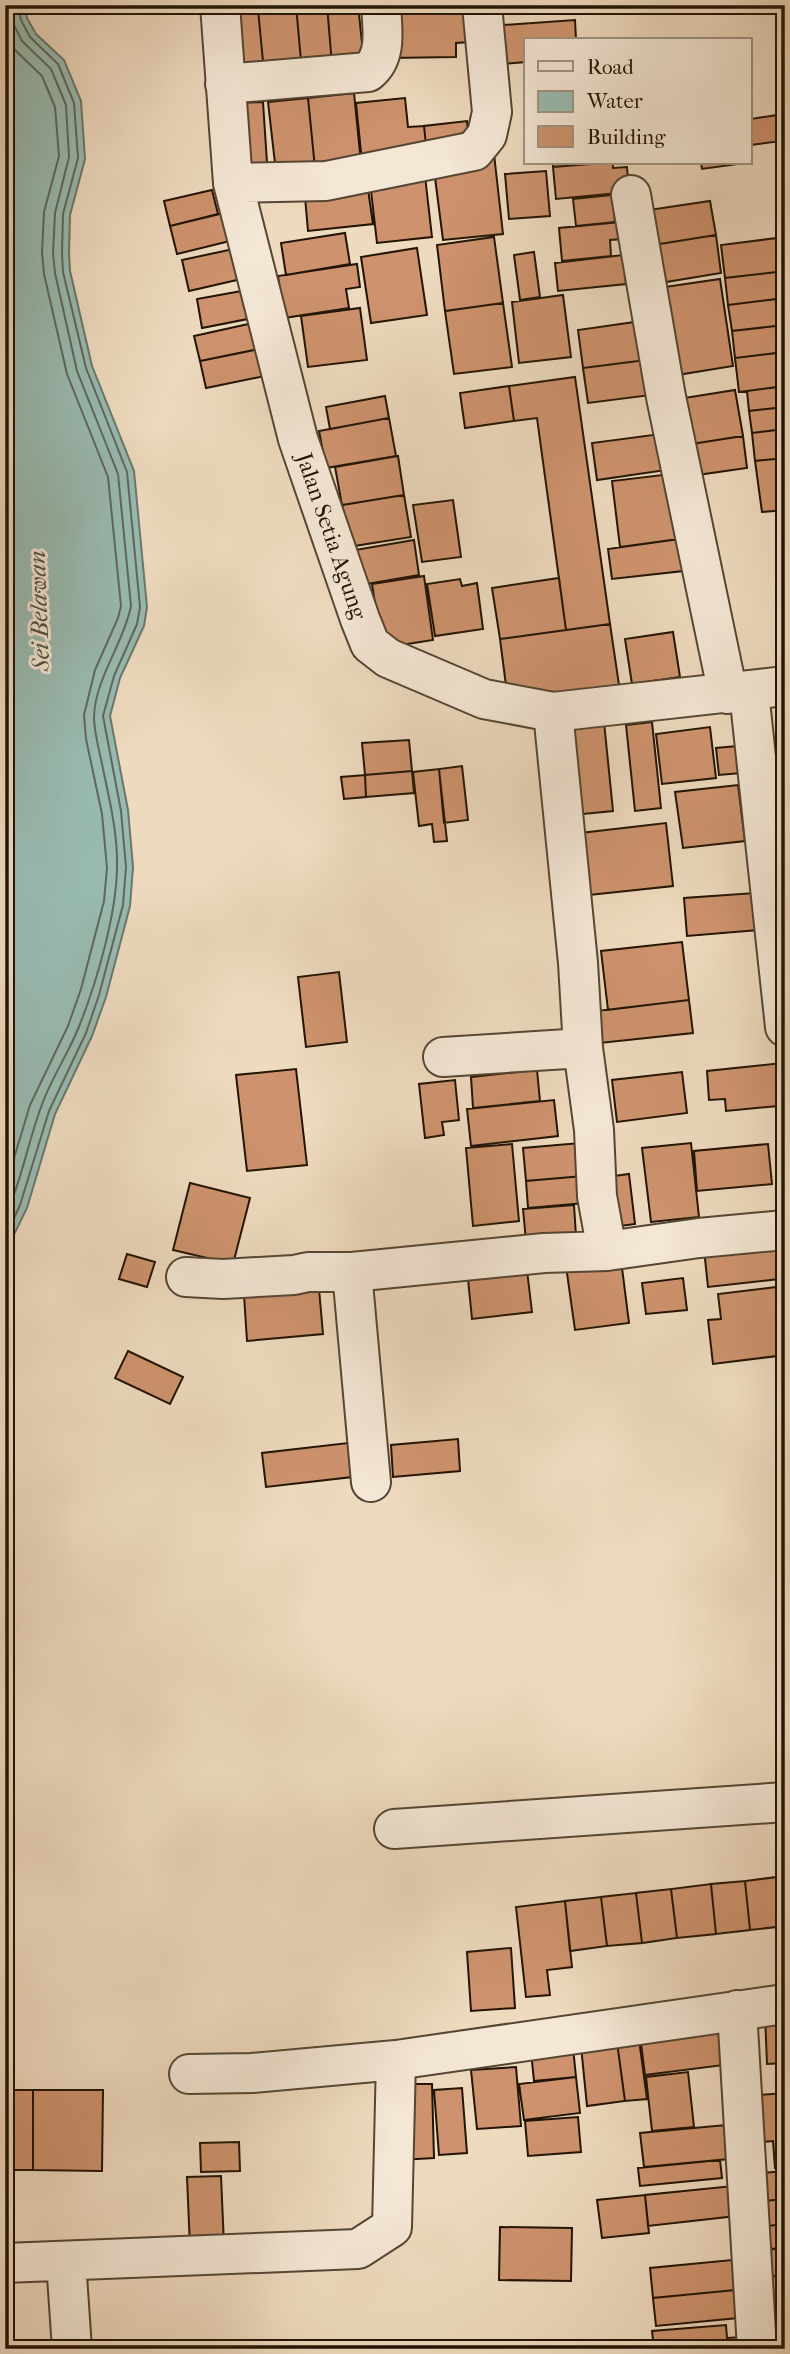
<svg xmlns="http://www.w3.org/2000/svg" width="790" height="2354" font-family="'IM FELL French Canon',serif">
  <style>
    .water { fill: #99bbb2; stroke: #69786c; stroke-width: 2 }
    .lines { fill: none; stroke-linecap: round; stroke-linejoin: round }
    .shore { stroke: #5e685b; stroke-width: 2 }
    .building { fill: #ce936e; stroke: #221404; stroke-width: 2 }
    .minor-casing { stroke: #554633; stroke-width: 42 }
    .minor { stroke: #f4e7d5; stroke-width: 38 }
    .labels { text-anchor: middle; stroke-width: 6; stroke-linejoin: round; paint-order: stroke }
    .street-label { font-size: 23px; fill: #221404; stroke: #f4e7d5 }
    .water-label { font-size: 24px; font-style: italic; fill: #4c4e41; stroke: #f4e7d5 }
  </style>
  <rect width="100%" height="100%" fill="#eedabf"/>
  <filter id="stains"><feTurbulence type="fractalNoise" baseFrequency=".00286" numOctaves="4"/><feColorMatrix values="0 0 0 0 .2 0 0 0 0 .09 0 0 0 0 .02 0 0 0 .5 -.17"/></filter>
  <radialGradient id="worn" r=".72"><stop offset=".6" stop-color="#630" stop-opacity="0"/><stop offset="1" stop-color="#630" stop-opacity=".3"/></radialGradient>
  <path class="water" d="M5,5H25L27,18L36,34L64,60L81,101L85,159L70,215L69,253L70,271L92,366L134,471L147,607L144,626L120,678L110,716L128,810L133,867L130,906L106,997L92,1036L55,1114L27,1208L5,1253Z"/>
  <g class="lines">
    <path class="shore" d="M5,32L15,50L42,76L55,107L59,156L44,212L42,253L44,274L67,374L108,477L121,606L118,618L95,670L84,715L86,739L102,814L107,868L104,901L81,989L68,1026L30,1105L5,1188
      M5,1217C21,1183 27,1146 40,1110C49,1082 67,1056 78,1029C96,985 116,916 117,869C118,835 110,802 103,769C100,752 94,734 94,717C95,678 124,643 131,606L118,474L77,371L55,273L53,253L55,213L69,157L66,105L51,69L22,41L13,23L10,5
      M5,1238L20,1205L49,1111L86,1033L99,995L123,905L126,867L121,811L103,716L114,676L137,624L140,607L127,472L86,368L63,272L62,253L63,214L78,158L74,103L58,64L30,37L21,20L18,5"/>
  </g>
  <path class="building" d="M296,5H327L332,65L301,61Z
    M296,5L301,61L264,72L258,9Z
    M327,5H358L364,62L332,65Z
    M419,5H465V7H419Z
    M470,7V42L456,43V57L389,58V8Z
    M258,9L264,72L231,75L224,12Z
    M575,20L576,40H526V62L491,65L489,26Z
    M354,93L361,163L315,168L308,98Z
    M308,98L315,168L276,172L268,102Z
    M405,98L408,127L424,126L427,155L362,162L356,103Z
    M263,102L268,178L239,180L234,103Z
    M778,115L781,141L750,145V119Z
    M467,121L470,151L427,155L424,126Z
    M494,154L503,234L443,240L433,162Z
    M553,163H603L553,167Z
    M603,163H613V168L627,167L629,192L556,199L553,167Z
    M701,163H745L702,169Z
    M546,171L550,216L509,219L505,174Z
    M425,176L432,237L377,243L370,182Z
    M368,189L373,224L308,231L305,197Z
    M212,190L218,214L170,226L164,201Z
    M612,195L615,222L576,226L573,199Z
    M710,201L716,235L647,246L642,211Z
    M228,212L234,240L177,254L170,226Z
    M621,222L623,239L610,240L611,256L562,261L559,228Z
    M345,233L350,264L286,275L281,243Z
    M716,235L721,273L654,284L647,246Z
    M494,237L503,303L445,311L437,245Z
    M785,237V271L725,278L721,245Z
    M243,247L250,277L189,291L182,260Z
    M417,248L427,315L371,323L361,257Z
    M534,252L540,297L520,300L514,255Z
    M623,255L626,284L558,291L555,263Z
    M357,264L360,287L346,289L349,308L284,318L278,276Z
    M785,271V298L728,305L725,278Z
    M720,279L733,366L665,377L651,289Z
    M253,289L258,317L202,328L197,299Z
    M563,295L571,357L519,363L512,302Z
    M785,298V325L732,331L728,305Z
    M503,303L512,367L454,374L445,311Z
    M360,308L367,360L308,367L301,316Z
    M649,320L654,359L583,368L578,330Z
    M253,323L259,349L200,361L194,336Z
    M785,325V352L735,358L732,331Z
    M259,349L265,376L206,388L200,361Z
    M785,352V386L739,392L735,358Z
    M654,359L659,394L588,403L583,368Z
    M575,377L610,624L566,630L537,418L514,421L509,386Z
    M509,386L514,421L465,428L460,393Z
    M785,386V407L749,411L747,391Z
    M735,390L743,436L685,445L678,399Z
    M385,396L389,418L330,429L326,407Z
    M785,407V429L752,433L749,411Z
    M389,418L396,456L326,468L319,431Z
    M785,429V458L755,461L752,433Z
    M668,433L673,469L597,480L592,443Z
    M743,436L747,468L690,476L685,445Z
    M398,456L404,495L342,505L335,467Z
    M785,458V510L762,512L755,461Z
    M671,474L679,539L620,547L612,481Z
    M404,495L411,537L348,547L342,505Z
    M453,500L461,557L422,562L413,505Z
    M679,539L683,571L612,579L608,549Z
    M414,540L419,575L361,585L355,550Z
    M424,576L433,640L382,648L372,584Z
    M559,578L566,630L500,639L492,588Z
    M460,579L462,586L477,583L483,629L435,636L427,584Z
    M785,602V632L781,603Z
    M610,624L619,685L508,701L500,639Z
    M673,632L680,677L632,684L625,639Z
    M604,722L613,811L573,815L563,726Z
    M652,722L661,808L635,811L626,725Z
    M710,727L716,778L662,784L656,734Z
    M409,740L412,771L365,775L362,743Z
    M749,745L752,772L719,775L716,748Z
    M462,766L468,820L444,823L439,769Z
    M439,769L447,841L434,842L432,824L419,826L413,772Z
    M412,771L414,793L366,797L365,775Z
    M365,775L366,797L344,799L341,777Z
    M738,785L745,841L683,848L675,792Z
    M666,823L673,886L580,896L572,834Z
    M755,893L758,930L687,936L684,898Z
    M682,942L689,1000L608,1010L601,951Z
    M339,972L347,1042L306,1047L298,977Z
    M689,1000L693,1033L600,1043L596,1011Z
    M782,1063L785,1093L776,1094L778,1106L726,1111L725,1099L709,1100L707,1071Z
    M296,1069L307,1165L247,1171L236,1075Z
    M537,1070L540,1101L473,1108L471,1077Z
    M682,1072L687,1113L617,1122L612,1080Z
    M455,1080L459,1120L442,1122L444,1135L425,1138L419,1084Z
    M554,1100L558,1136L471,1146L467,1109Z
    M580,1143L583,1176L526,1181L523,1148Z
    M691,1143L699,1217L651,1222L642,1148Z
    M512,1144L519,1221L473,1226L466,1148Z
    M768,1144L772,1184L697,1191L694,1151Z
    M629,1174L635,1224L605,1228L599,1178Z
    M583,1176L585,1203L528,1208L526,1181Z
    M190,1183L250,1198L233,1264L173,1250Z
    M574,1205L576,1236L526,1241L523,1209Z
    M774,1232L779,1279L708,1287L703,1240Z
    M620,1252L629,1323L575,1330L565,1259Z
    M127,1254L155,1262L147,1287L119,1279Z
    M526,1262L532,1312L472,1319L467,1269Z
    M683,1278L687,1310L646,1314L642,1283Z
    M785,1286V1355L713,1364L708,1320L721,1319L718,1294Z
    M319,1289L323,1334L247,1341L244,1295Z
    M128,1351L183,1377L170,1404L115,1378Z
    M458,1439L460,1471L393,1477L391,1445Z
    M348,1443L352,1477L266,1487L262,1453Z
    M785,1876V1926L750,1930L745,1881Z
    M745,1881L750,1930L716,1934L711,1884Z
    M711,1884L716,1934L677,1938L671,1889Z
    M671,1889L677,1938L642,1943L636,1893Z
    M636,1893L642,1943L607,1946L601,1897Z
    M601,1897L607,1946L570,1951L565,1901Z
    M565,1901L572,1967L547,1970L550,1995L526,1997L516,1907Z
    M511,1948L515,2008L471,2011L467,1952Z
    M765,2014H785V2063L767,2064Z
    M719,2026L724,2065L645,2075L640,2036Z
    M639,2039L647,2099L625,2101L617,2042Z
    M617,2042L625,2101L587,2106L581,2046Z
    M573,2047L576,2077L534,2081L531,2052Z
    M516,2067L521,2126L477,2129L471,2070Z
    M688,2072L694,2127L652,2131L646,2077Z
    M576,2077L580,2113L524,2120L519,2084Z
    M398,2084H432L434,2158L400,2160Z
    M462,2088L467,2153L439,2155L434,2090Z
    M5,2090H33V2170H5Z
    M33,2090H103L102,2171L33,2170Z
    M785,2093V2167L775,2168L773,2141L750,2143L746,2096Z
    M578,2117L581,2152L528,2156L525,2121Z
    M726,2125L729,2159L644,2167L640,2133Z
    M239,2142L240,2171L201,2172L200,2143Z
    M720,2160L722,2178L640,2186L638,2168Z
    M785,2171V2199L764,2201L761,2173Z
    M221,2176L224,2245L190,2247L187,2177Z
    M733,2186L736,2216L648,2226L645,2195Z
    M645,2195L649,2233L602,2238L597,2200Z
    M785,2199V2224L767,2226L764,2201Z
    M785,2224V2248L769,2249L767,2226Z
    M500,2227L572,2228L571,2281L499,2280Z
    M785,2248V2275L758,2278L755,2251Z
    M732,2260L735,2290L653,2298L650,2268Z
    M785,2275V2298L760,2301L758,2278Z
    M735,2290L738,2318L656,2326L653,2298Z
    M785,2298V2328L763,2330L760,2301Z
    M726,2325L727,2338L742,2337L743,2349H654L652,2331Z
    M785,2333V2349H780L778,2334Z"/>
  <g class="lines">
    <g class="minor-casing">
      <path id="minor" d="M220,5L233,183L298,439L360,619L370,644L388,658L484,699L553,712L785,686
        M225,84L368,72C388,56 382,28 381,5
        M233,183L326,181L474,151L487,135L492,112L482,5
        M631,195L666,397L728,694
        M749,692L785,1027
        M553,712L578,963L583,1048L594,1130L597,1196L607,1251
        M443,1057L583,1048
        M352,1272L371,1482
        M186,1277L223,1279L294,1275L308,1272H352L544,1253L607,1251L699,1238L785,1230
        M394,1829L785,1802
        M737,2010L757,2349
        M189,2074L252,2073L396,2060L785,2004
        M66,2261L72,2349
        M5,2263L358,2249L392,2227L396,2060"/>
    </g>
    <use href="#minor" class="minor"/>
  </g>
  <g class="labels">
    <g class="street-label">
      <text transform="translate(332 536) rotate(71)" y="8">Jalan Setia Agung</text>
    </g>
    <g class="water-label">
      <text transform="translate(39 611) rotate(-92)" y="8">Sei Belawan</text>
    </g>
  </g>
  <rect width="790" height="2354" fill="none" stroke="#eedabf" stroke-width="28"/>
  <rect x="7" y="7" width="776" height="2340" fill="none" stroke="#221404" stroke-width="3.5"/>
  <rect x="14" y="14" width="762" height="2326" fill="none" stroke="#221404" stroke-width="2"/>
  <rect x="524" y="38" width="228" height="126" fill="#f4e7d5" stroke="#a09381" stroke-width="2"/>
  <rect x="538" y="61" width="35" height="10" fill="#f4e7d5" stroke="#a09381" stroke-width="2"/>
  <text x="587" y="74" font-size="21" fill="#221404">Road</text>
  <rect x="538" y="91" width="35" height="21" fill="#99bbb2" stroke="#a09381" stroke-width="2"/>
  <text x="587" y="108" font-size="21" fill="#221404">Water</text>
  <rect x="538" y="126" width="35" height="21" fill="#ce936e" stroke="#a09381" stroke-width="2"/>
  <text x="587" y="144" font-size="21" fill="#221404">Building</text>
  <rect width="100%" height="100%" filter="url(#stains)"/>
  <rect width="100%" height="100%" fill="url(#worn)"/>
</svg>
